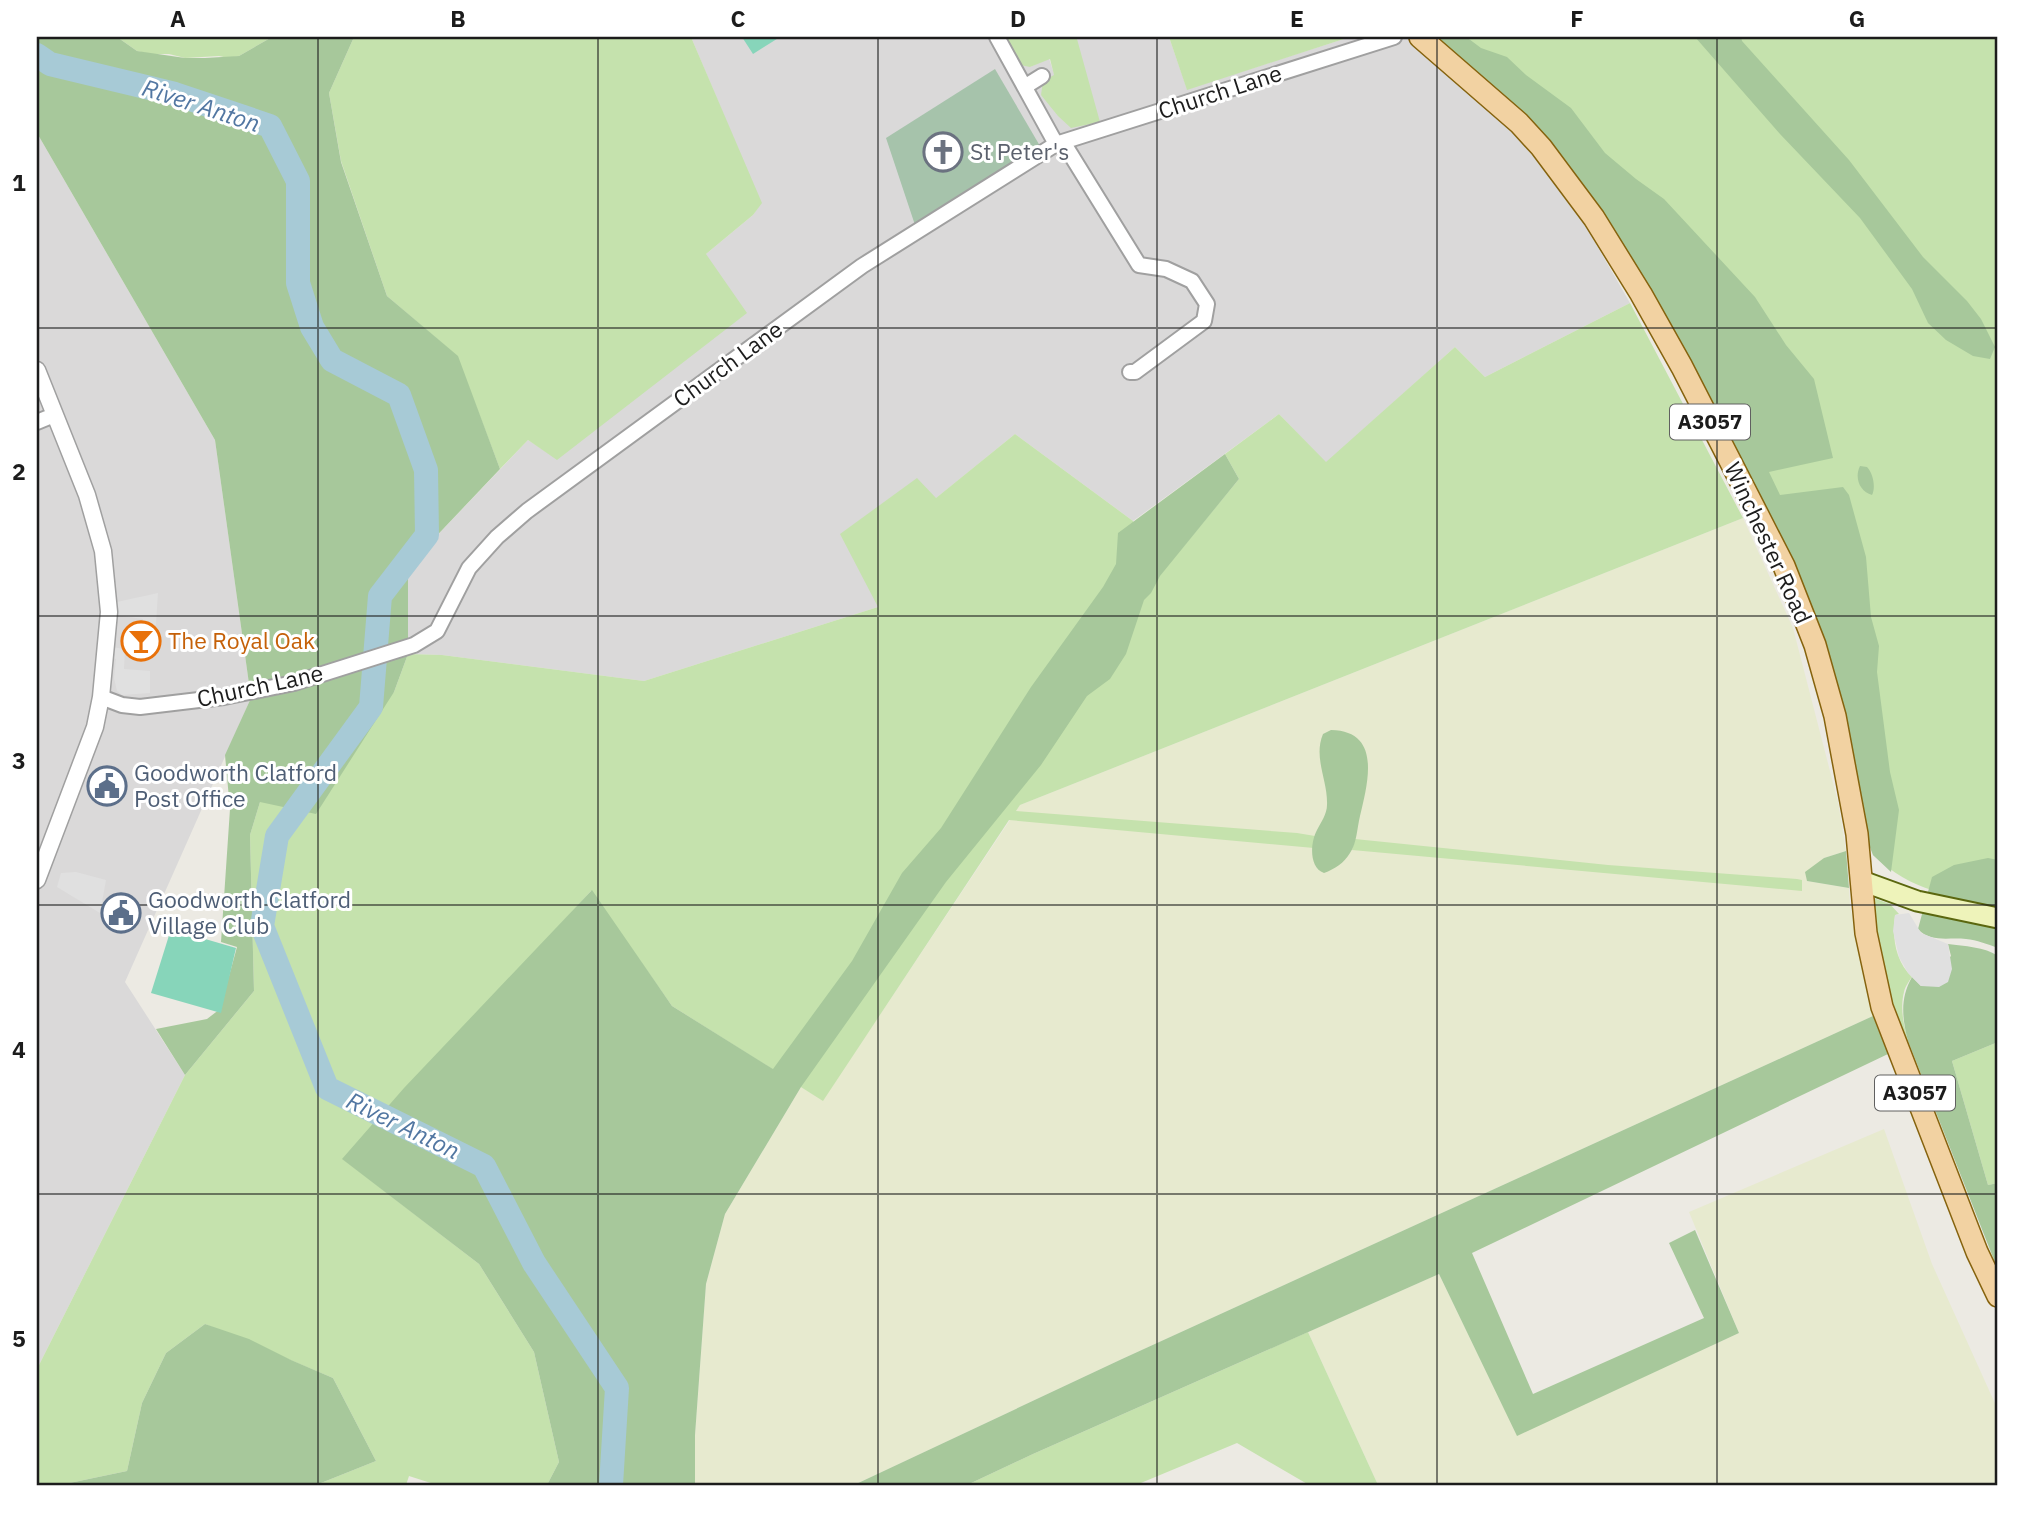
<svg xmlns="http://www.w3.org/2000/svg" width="2035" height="1522" font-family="'IBM Plex Sans',sans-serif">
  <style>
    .residential { fill: #dad9d9 }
    .farmland { fill: #e7eacf }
    .grass { fill: #c5e2ad }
    .forest { fill: #a7c89b }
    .cemetery { fill: #a6c3ab }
    .pitch { fill: #87d5ba }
    .parking { fill: #e0e0e0 }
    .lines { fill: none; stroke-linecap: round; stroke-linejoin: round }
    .river { stroke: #a7cad6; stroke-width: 24 }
    .minor-casing { stroke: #a0a0a0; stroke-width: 18 }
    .tertiary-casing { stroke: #a0a0a0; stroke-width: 19 }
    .secondary-casing { stroke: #5b670f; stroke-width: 23 }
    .primary-casing { stroke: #86630e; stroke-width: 24 }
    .minor { stroke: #fff; stroke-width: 14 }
    .tertiary { stroke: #fff; stroke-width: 16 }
    .secondary { stroke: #eef3ba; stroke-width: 19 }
    .primary { stroke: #f2d2a2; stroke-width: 21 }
    .grid { fill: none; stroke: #1c1c1c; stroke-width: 2; stroke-opacity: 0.55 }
    .labels { text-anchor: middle; stroke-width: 6; stroke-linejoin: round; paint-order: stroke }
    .shield { fill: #fff; stroke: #606060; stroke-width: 2 }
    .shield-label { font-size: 21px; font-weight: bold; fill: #1c1c1c }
    .street-label { font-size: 23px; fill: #1c1c1c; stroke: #fff }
    .worship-label { font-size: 23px; fill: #5b616d; stroke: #fff; text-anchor: start }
    .food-label { font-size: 23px; fill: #c56008; stroke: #fff; text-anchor: start }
    .service-label { font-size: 23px; fill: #4e5e75; stroke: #fff; text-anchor: start }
    .water-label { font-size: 24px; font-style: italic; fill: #5277a2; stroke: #fff }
    .neatline { fill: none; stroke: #1c1c1c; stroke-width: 2.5 }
    .grid-label { font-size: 23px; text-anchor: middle; font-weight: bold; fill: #1c1c1c }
  </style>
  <rect width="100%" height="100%" fill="#eceae3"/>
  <path class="residential" d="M691,37H1004L1030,67L1049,58L1054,74L1076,38L1080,37H1169L1187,89L1350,37H1411L1507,124L1577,211L1630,303L1485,377L1455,347L1326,463L1279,414L1133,521L1015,434L935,499L878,607L644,681L442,655L407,654L408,566L528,440L557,459L706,254L753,215L761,203Z
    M37,133L215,440L251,698L125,982L185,1075L37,1369Z"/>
  <path class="farmland" d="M1743,518L1793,628L1838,802L1846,851L1824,858L1807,881L1849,888L1850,906L1873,1016L1122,1359L854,1485H695V1435L706,1284L725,1214L801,1087L823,1100L1020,805Z
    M1884,1129L1932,1264L1998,1410V1485H1378L1308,1332L1439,1274L1517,1435L1739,1333L1689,1212Z"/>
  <path class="grass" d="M117,37H272L239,56L228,58L219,56L185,58L169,54H150L137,51Z
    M354,37H691L762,203L753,215L706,254L747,313L557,460L528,440L500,469L457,356L387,296L341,161L329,93Z
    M1004,37H1080L1077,39L1100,122L1071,128L1058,116L1041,95L1043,81L1054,75L1050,59L1030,67L1020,65Z
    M1169,37H1350L1187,90Z
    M1440,37H1998V903C1947,894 1914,893 1873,855L1865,766L1637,251Z
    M1630,303L1743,518L1020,805L1016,811L1297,833L1315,836L1314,848L1009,820L823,1101L672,1006L591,891L343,1159L479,1264L534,1352L559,1462L547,1485H437L409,1476L406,1485H316L376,1461L333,1378L205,1324L166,1353L142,1403L127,1471L60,1485H37V1369L185,1075L254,991L250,835L260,802L394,692L408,654L442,655L644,681L878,607L840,534L917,478L936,498L1015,434L1133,521L1159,576L1239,479L1225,454L1279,414L1326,462L1455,347L1485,377Z
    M1355,839L1608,865L1797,879L1802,880V891L1352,850Z
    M1876,899L1890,904L1899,914L1895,915C1892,937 1895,961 1912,977C1909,981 1905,987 1904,992C1896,1023 1917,1063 1928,1091L1922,1094L1883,992L1871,900Z
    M1998,1042V1183L1988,1185L1952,1061Z
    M1308,1332L1378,1485H1309L1237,1443L1136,1485H967L1033,1454Z"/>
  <path class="forest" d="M37,37H117L137,51L185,58H205L239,56L272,37H354L329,93L341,162L387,296L458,356L500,469L408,566V654L394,692L316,814L260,802L250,835L254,991L185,1075L156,1029L207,1019L220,1009L237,947L221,942L230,809L225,755L251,698L215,440L37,133Z
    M1438,37H1471L1469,39L1481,48L1507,57L1526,75L1571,108L1605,153L1636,179L1664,199L1755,297L1786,345L1814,379L1833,458L1769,472L1780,495L1843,487L1849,495L1866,557L1871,617L1879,646L1877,672L1890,772L1899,810L1891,872L1873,855L1865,835L1852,749L1829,663L1552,147Z
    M1695,37H1741L1742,41L1849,160L1923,257L1967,301L1981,319L1995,347L1990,359L1973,356L1946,340L1928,323L1912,289L1860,218L1780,134Z
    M1225,454L1239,479L1160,576L1151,593L1144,600L1126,654L1110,679L1087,696L1041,765L946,882L801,1087L725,1214L706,1284L695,1435V1485H547L559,1462L534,1352L479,1264L342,1159L404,1088L592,890L672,1006L773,1069L852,961L902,873L941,828L1031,687L1103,587L1116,564L1118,533Z
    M1860,466L1867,467C1873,473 1876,487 1872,495C1860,492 1854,478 1860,466Z
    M1331,730C1382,731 1368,782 1360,816C1357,828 1357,843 1350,853C1344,863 1335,869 1324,873C1309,868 1310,843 1317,830C1321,822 1327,814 1327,805C1328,780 1313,758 1323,734Z
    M1846,851L1849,888L1807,881L1805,872L1824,858Z
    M1988,858L1998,860V948C1987,944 1977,940 1966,939C1948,937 1931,943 1918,929L1932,877L1954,865Z
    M1948,944C1964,946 1985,947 1998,956V1042L1952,1061L1988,1185L1998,1183V1270L1908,1041C1902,1018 1900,998 1912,977L1921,986L1951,956Z
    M1873,1016L1888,1054L1472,1253L1533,1394L1704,1318L1669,1243L1695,1230L1739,1333L1517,1436L1439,1274L1033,1454L967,1485H854L1122,1359Z
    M205,1324L249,1339L291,1360L333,1378L376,1461L316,1485H60L127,1471L142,1403L166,1353Z"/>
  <path class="cemetery" d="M995,69L1040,146L915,225L886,138Z"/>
  <path class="pitch" d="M742,37H780L753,54Z
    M171,929L236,948L221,1013L151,993Z"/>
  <path class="parking" d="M158,593L156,625L144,624L143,619L115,615L117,602Z
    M111,647L125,649L124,669L150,671V693L122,695L117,691L114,678L116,659L110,657Z
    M76,872L106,880L100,913L57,887L61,873Z
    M1909,913L1921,933L1948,944L1952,969L1948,982L1939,987L1921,986L1908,973L1899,957L1893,931L1895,915Z"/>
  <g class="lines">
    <path class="river" d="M37,55L50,64L175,94L270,126L298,181V283L312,327L332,360L399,395L426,470L427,535L380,596L371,707L277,836L262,926L327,1088L484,1166L534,1263L617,1388L611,1485"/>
    <g class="minor-casing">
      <path id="minor" d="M997,37L1056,144
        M1026,86L1042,76
        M1063,142L1139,265L1166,269L1192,281L1207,304L1204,321L1135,372H1130
        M37,422L54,415
        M101,697L122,705L140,707L224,697L294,683L414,645L437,631L469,568L497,537L527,511L862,266L1056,144L1394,37"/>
    </g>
    <g class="tertiary-casing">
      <path id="tertiary" d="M37,370L87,495L103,551L109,612L101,697L95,727L37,880"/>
    </g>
    <g class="secondary-casing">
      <path id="secondary" d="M1862,881L1917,901L1998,918"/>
    </g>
    <g class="primary-casing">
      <path id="primary" d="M1420,37L1519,123L1541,147L1594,218L1641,294L1682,367L1784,566L1815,645L1835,716L1857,834L1866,933L1882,1007L1977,1252L1998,1296"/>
    </g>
    <use href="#minor" class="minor"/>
    <use href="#tertiary" class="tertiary"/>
    <use href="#secondary" class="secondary"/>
    <use href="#primary" class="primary"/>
  </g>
  <path class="grid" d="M318,37V1485M598,37V1485M878,37V1485M1157,37V1485M1437,37V1485M1717,37V1485M37,328H1998M37,616H1998M37,905H1998M37,1194H1998"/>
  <defs>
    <g id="church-ring" transform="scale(2.0125)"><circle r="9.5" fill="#fff" stroke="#6b7280" stroke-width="1.5"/><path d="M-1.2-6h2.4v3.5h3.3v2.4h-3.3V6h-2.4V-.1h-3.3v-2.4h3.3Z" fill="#6b7280"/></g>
    <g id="bar-ring" transform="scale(2.0125)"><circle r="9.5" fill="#fff" stroke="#e8710a" stroke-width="1.5"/><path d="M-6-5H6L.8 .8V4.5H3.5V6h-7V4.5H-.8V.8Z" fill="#e8710a"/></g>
    <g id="civic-ring" transform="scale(2.0125)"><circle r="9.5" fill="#fff" stroke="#5c6f8a" stroke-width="1.5"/><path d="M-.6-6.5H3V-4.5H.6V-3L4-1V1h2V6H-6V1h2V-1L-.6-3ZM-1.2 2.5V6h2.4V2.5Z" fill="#5c6f8a"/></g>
  </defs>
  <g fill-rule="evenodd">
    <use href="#church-ring" x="943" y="152"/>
    <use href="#bar-ring" x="141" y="641"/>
    <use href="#civic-ring" x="107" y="786"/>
    <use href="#civic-ring" x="121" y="913"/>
  </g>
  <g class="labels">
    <g class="shield">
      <rect x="1670" y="404.5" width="80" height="35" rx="5"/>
      <rect x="1875" y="1075.5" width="80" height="35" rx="5"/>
    </g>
    <g class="shield-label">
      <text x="1710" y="429">A3057</text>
      <text x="1915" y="1100">A3057</text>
    </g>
    <g class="street-label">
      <text transform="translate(1220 92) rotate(-18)" y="8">Church Lane</text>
      <text transform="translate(728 364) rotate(-36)" y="8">Church Lane</text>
      <text transform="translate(1768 543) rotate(65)" y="8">Winchester Road</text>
      <text transform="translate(260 686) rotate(-12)" y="8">Church Lane</text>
    </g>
    <g class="worship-label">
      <text x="970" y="160">St Peter's</text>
    </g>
    <g class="food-label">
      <text x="168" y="649">The Royal Oak</text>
    </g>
    <g class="service-label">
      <text x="134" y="781">Goodworth Clatford<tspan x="134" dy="26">Post Office</tspan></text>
      <text x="148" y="908">Goodworth Clatford<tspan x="148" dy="26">Village Club</tspan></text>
    </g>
    <g class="water-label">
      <text transform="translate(201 106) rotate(18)" y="8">River Anton</text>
      <text transform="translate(403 1126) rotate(26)" y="8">River Anton</text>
    </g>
  </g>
  <rect width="2035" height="1522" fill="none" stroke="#ffffff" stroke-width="77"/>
  <rect x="38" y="38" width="1958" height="1446" class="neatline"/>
  <g class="grid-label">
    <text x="178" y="27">A</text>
    <text x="458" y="27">B</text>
    <text x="738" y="27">C</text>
    <text x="1018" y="27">D</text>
    <text x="1297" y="27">E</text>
    <text x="1577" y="27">F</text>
    <text x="1857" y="27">G</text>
    <text x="19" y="191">1</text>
    <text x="19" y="480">2</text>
    <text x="19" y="769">3</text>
    <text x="19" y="1058">4</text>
    <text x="19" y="1347">5</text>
  </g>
</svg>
